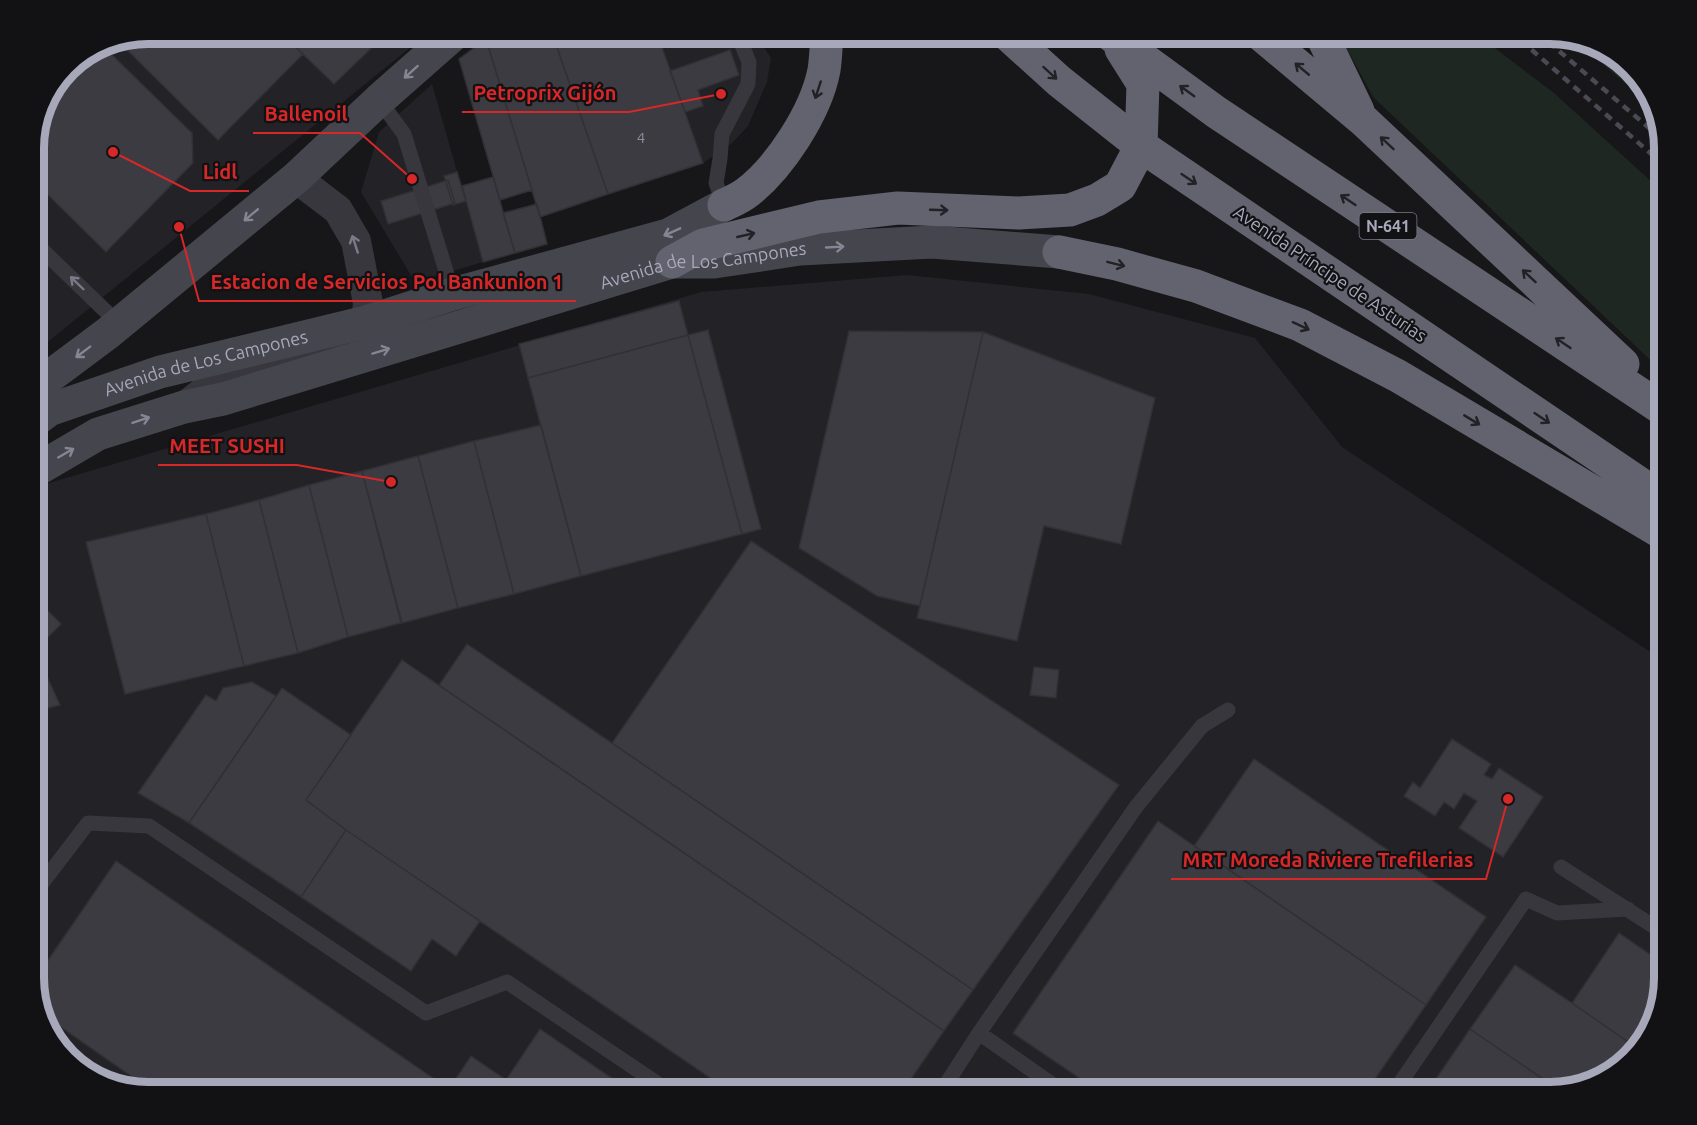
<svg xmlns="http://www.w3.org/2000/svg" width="1697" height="1125" font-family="Ubuntu,sans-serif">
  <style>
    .built { fill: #232226 }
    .green { fill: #1e2721 }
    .building { fill: #3c3b41; stroke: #313035; stroke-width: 1.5 }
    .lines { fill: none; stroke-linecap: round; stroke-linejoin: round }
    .lane { stroke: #38373e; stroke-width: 15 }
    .street { stroke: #38373e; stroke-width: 30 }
    .secondary { stroke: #45454e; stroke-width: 33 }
    .highway { stroke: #63636f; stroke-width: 33 }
    .rail { stroke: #4a4a53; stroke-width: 4.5; stroke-dasharray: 8 6; stroke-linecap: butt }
    .oneway { stroke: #222126 }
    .oneway2 { stroke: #858594 }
    .oneway3 { stroke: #7b7b88 }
    .labels { text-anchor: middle; stroke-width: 4.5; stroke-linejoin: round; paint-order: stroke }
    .number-label { font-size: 15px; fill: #8c8d9c }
    .shield { fill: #121114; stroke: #7a7b88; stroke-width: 1.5 }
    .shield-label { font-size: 16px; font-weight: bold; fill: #a7a8ba }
    .street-label { font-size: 18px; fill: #a7a8ba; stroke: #121114 }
    .rim { fill: none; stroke: #a7a8ba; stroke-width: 8 }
    .leader { fill: none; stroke: #d62828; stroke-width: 2 }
    .callout-dot { fill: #d62828; stroke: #121114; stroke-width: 2 }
    .callout-label { font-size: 20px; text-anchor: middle; font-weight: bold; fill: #d62828; stroke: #121114; stroke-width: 4.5; stroke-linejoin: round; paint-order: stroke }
  </style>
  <rect width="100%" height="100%" fill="#171619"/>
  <path class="built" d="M147,33H428L33,354V140L67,66L104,42Z
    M657,33H755L771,58L767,82L748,126L732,143L703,163Z
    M432,84L483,262L415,282L361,192L379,132Z
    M907,275L1089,294L1255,338L1342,447L1664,661V978L1645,1041L1601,1080L1550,1092H147L84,1073L48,1035L33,985V497L49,483L701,292Z"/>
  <path class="green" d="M1342,33H1475L1554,93L1664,193V373L1373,97L1346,47Z
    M1576,41L1613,52L1649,90L1654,108Z"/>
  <path class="building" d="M147,33H281L303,54L218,140L116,39Z
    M281,33H387L334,84Z
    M493,33H552L608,194L540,217L486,39Z
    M552,33H657L703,163L608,194Z
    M690,33H723L700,47Z
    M486,39L532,190L500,200L459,59Z
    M101,44L192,133L193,163L106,252L39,186L33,191V140L67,66Z
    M730,50L739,75L698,90L703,106L685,112L670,71Z
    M457,172L466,201L453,205L444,176Z
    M493,177L515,253L483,262L462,186Z
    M448,180L455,203L388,224L381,201Z
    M537,204L547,244L515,253L503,213Z
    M33,257L46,270L33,283Z
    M679,301L688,335L528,378L519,344Z
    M708,330L761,529L742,534L688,335Z
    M849,331L983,332L920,606L877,596L799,548Z
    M983,332L1155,398L1121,544L1044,526L1017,641L917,618Z
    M688,335L742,534L581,576L528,378Z
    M541,425L581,576L514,594L474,441Z
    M474,441L514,594L458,608L418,456Z
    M418,456L458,608L402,623L362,471Z
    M362,471L401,623L348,637L309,485Z
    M309,485L348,637L298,653L259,500Z
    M259,500L298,653L244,666L206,514Z
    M206,514L244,666L125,694L86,542Z
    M751,541L1119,785L973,990L612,743Z
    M33,596L61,624L35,650L60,705L33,712Z
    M467,644L973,990L944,1031L439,685Z
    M402,660L944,1031L902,1092H731L346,830L306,800Z
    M1034,667L1059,670L1056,698L1030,695Z
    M252,682L276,696L189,823L138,793L206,695L216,701L223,688Z
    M282,688L351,735L306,800L346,830L301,897L189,823Z
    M1452,739L1491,764L1484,775L1492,779L1499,768L1543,797L1503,857L1459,828L1477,801L1464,793L1454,809L1444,802L1435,816L1404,796L1413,782L1420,788Z
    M1254,759L1486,917L1426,1005L1194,846Z
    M1158,821L1426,1005L1366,1092H1100L1013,1033Z
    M346,830L480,921L456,956L432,939L411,971L301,897Z
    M116,861L449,1089L453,1092H154L42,1014L33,985V982Z
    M1619,933L1664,964V978L1645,1041L1637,1048L1572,1003Z
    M1515,965L1572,1003L1637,1048L1601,1080L1559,1090L1470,1029Z
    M540,1029L632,1092H498Z
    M1470,1029L1559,1090L1550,1092H1427Z
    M471,1056L506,1080L497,1092H453L449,1089Z"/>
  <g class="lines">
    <path class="lane" d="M379,100L404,134L453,294
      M724,205L716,183L720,159L722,134L748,84L749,62L737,33
      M33,241L119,324
      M1561,867L1664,933
      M33,895L88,823L149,826L426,1013L507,982L670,1092
      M979,1033L1063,1092
      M941,1092L979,1033L1136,807L1202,726L1228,710
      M1394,1092L1526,899L1557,913L1628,909"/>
    <path class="street" d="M184,407L217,381L353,341L366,322L368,303L356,241L338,210L296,178"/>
    <g class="secondary">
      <path d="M33,389L108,333L296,178L379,100L455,33"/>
      <path id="s1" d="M33,422L49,410L160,372L366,322L453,294L668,235L724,205"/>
      <path id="s2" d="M33,472L98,434L184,407L223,399L672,262H714L800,249L932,242L1059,252"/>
    </g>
    <path class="highway" d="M1006,33L1059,81L1141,146L1664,500
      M1108,33L1216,112L1664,410
      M1259,33L1363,120L1623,364
      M1323,33L1324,40L1358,111
      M724,205C731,202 739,198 745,194C779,169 816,112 824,70C826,58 826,45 827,33
      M1059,252L1117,264L1196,286L1300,325L1398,376L1664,534
      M672,262L703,245L819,217L898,208L1019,213L1070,210L1097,200L1120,186L1141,146L1143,84L1121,49"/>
    <path class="rail" d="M1509,33L1533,51L1664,165
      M1538,33L1662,139"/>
  </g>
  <defs><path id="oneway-shaft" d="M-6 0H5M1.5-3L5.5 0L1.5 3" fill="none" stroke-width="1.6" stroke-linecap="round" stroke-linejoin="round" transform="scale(1.5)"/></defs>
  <g class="oneway">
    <use href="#oneway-shaft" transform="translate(1302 69) rotate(-140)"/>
    <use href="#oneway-shaft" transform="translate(1050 73) rotate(42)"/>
    <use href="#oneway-shaft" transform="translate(818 90) rotate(108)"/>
    <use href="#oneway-shaft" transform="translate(1187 91) rotate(-144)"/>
    <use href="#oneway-shaft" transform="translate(1387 143) rotate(-137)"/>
    <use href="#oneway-shaft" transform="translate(1189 179) rotate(34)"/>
    <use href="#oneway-shaft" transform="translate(1348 200) rotate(-146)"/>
    <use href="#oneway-shaft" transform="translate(939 210) rotate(2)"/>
    <use href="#oneway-shaft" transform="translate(746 235) rotate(-13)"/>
    <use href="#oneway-shaft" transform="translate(1116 264) rotate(14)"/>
    <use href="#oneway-shaft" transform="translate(1529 276) rotate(-137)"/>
    <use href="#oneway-shaft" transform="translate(1301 326) rotate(25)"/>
    <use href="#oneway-shaft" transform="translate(1563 343) rotate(-146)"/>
    <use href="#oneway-shaft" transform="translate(1542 418) rotate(34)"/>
    <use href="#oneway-shaft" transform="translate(1472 420) rotate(31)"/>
  </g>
  <g class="oneway2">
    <use href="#oneway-shaft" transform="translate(411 72) rotate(138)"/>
    <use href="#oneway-shaft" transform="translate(251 215) rotate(140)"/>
    <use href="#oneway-shaft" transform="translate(672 232) rotate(156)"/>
    <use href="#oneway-shaft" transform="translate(835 247) rotate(-3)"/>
    <use href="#oneway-shaft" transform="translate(381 351) rotate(-17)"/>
    <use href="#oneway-shaft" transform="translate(83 352) rotate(143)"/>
    <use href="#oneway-shaft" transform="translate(141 420) rotate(-18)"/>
    <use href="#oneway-shaft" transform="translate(66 453) rotate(-30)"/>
  </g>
  <g class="oneway3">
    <use href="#oneway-shaft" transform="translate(355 244) rotate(-108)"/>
    <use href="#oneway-shaft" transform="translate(77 283) rotate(-136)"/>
  </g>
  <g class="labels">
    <g class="number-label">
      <text x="641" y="143">4</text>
    </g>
    <rect class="shield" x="1359.5" y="213" width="57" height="26" rx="4.5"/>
    <g class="shield-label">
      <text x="1388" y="232">N-641</text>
    </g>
    <g class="street-label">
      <text dy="6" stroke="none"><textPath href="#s2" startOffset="705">Avenida de Los Campones</textPath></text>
      <text transform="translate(1330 274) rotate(34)" y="6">Avenida Príncipe de Asturias</text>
      <text dy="6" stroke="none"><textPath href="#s1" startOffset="184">Avenida de Los Campones</textPath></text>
    </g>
  </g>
  <path d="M0 0H1697V1125H0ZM148 44H1550A104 104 0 0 1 1654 148V978A104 104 0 0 1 1550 1082H148A104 104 0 0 1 44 978V148A104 104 0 0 1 148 44Z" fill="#121114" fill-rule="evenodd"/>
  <path class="rim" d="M148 44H1550A104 104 0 0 1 1654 148V978A104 104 0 0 1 1550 1082H148A104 104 0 0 1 44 978V148A104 104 0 0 1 148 44Z"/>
  <path class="leader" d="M721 94L629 112H462M412 179L360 133H253M113 152L190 191H249M179 227L199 301H576M391 482L297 465H158M1508 799L1486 879H1171"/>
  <g class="callout-dot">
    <circle cx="721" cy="94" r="6"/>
    <circle cx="412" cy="179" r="6"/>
    <circle cx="113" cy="152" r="6"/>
    <circle cx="179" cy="227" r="6"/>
    <circle cx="391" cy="482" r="6"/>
    <circle cx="1508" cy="799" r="6"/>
  </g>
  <g class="callout-label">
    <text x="545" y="100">Petroprix Gijón</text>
    <text x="306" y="121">Ballenoil</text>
    <text x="220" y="179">Lidl</text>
    <text x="387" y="289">Estacion de Servicios Pol Bankunion 1</text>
    <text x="227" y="453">MEET SUSHI</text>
    <text x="1328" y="867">MRT Moreda Riviere Trefilerias</text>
  </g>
</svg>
